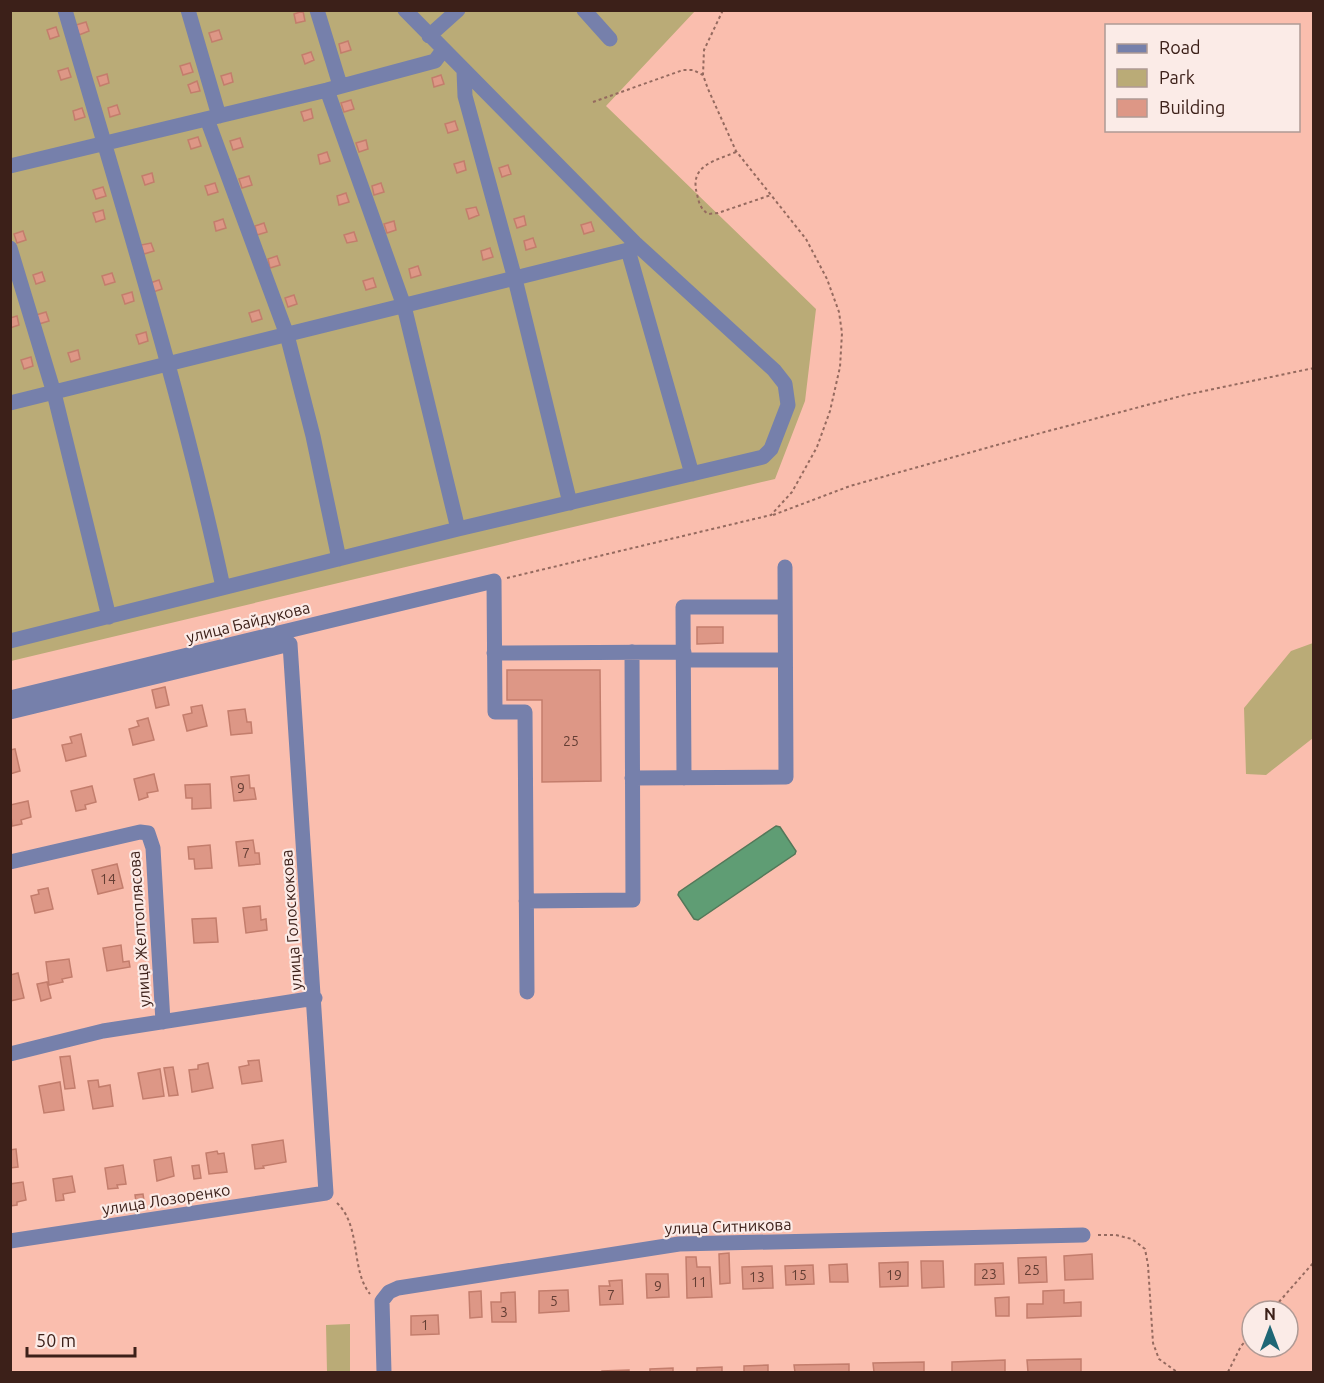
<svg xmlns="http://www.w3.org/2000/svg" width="1324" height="1383" font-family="Ubuntu,sans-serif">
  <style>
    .green { fill: #baab77 }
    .water { fill: #5f9d74; stroke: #547859; stroke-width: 1.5 }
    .building { fill: #dd9786; stroke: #c37d6c; stroke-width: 1.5 }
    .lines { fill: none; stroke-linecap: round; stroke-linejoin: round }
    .path { stroke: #956a5f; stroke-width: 2; stroke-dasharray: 3 3; stroke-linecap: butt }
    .minor { stroke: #7680ab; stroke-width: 15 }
    .labels { text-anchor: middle; stroke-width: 4.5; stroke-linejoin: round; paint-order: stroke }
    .number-label { font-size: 14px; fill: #643e34 }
    .street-label { font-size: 16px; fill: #3c2019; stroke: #fbebe7 }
  </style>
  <rect width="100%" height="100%" fill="#fabeae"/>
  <path class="green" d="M10,11H695L606,106L816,309L805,401L775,479L11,661Z
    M1313,643V738L1266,775L1246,774L1244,708L1291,651Z
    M350,1324V1372H327L326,1325Z"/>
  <path class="water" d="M776,826L780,827L796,851L795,854L698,920L694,919L678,895L679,892Z"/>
  <path class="building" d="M303,11L305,21L296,23L294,14Z
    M86,22L89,31L79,35L76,25Z
    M56,27L59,36L50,39L47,30Z
    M219,30L222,39L212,42L209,33Z
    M348,41L351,50L341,53L339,44Z
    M311,52L314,60L305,64L302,55Z
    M190,63L193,72L183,75L180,66Z
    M68,68L71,77L61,80L58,71Z
    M231,73L233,82L224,85L221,76Z
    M107,74L109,83L100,86L97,77Z
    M441,75L444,84L434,87L432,78Z
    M197,81L200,91L191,93L188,85Z
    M351,100L354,109L344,112L341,103Z
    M117,105L120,114L110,117L108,108Z
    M82,108L85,117L75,120L73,111Z
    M311,109L313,118L304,121L301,112Z
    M455,121L458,130L448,133L445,124Z
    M198,137L201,146L191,149L188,140Z
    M240,138L243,147L233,150L230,141Z
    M366,140L368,149L359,152L356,143Z
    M327,152L330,161L320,164L318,155Z
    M464,161L466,170L457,173L454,164Z
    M508,165L511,174L502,177L499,168Z
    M152,173L154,182L145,185L142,176Z
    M249,176L252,185L242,188L239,179Z
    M215,183L218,192L208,195L205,186Z
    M381,183L384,192L374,195L372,186Z
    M103,187L106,196L96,199L93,190Z
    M346,193L349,202L339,205L337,196Z
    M476,207L479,215L469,219L466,209Z
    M103,210L105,219L96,222L93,213Z
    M524,216L526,225L517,228L514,219Z
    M223,219L226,228L216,231L214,222Z
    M394,221L396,230L387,233L384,224Z
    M591,222L594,231L584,234L581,225Z
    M264,223L267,232L257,235L255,226Z
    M23,231L26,240L17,243L14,234Z
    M354,232L357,241L347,243L344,235Z
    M533,238L536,247L526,250L524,241Z
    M151,243L154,251L144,254L141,245Z
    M490,248L493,257L483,260L481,251Z
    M277,256L280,265L270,268L268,259Z
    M418,266L421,275L411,278L409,269Z
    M42,272L45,281L36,284L33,275Z
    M112,273L115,282L105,285L102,276Z
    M373,278L376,287L366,290L363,281Z
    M159,280L162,289L153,292L150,283Z
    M132,292L134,301L125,304L122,295Z
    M294,295L297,304L288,307L285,298Z
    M259,310L262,319L252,322L249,313Z
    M46,312L49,321L39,324L36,315Z
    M17,316L19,325L10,328V318Z
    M146,332L148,341L139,344L136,335Z
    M78,350L80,359L71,362L68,353Z
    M31,357L33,366L24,369L21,360Z
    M697,627H723V643L697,644Z
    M507,670H600L601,781L542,782V700H507Z
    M165,687L169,705L156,708L152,690Z
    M202,705L207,726L187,731L183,715L192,713L191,707Z
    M245,709L247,722H251L252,733L231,735L228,711Z
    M148,718L154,740L133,745L129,729L139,726L137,721Z
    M81,734L86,756L66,761L62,745L72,743L70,737Z
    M15,749L20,771L10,774V750Z
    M154,774L158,791L147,793L148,797L139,800L134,779Z
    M249,775L250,788H254L256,799L234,801L231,777Z
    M210,784L211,808L192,809V798H186L185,785Z
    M92,786L96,802L85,805L86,809L76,811L71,791Z
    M28,801L31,817L21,820L22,824L12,826L10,805Z
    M253,840L255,853H259L260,864L239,866L236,842Z
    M210,845L212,868L195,869L194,859H189L188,847Z
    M117,864L123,888L98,894L92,870Z
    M48,888L53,909L35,913L31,896L39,894L38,890Z
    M260,906L261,920L266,919L267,930L246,933L243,908Z
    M216,918L218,942L194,943L192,919Z
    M121,945L123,962L129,961L130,967L107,971L103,948Z
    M69,959L72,977L62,979L63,982L49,985L46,962Z
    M18,973L24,998L10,1001V975Z
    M47,982L51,998L41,1001L37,984Z
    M70,1056L75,1088L65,1089L60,1057Z
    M259,1060L262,1081L242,1084L239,1067L249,1065L248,1061Z
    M208,1063L213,1088L192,1092L189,1070L198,1069V1065Z
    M173,1067L178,1095L169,1096L164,1068Z
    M160,1069L164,1096L143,1099L138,1073Z
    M98,1080L99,1087L110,1085L113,1106L93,1109L88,1081Z
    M60,1082L64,1110L44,1113L39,1086Z
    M283,1140L286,1162L263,1166L264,1168L255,1169L252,1145Z
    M16,1149L18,1167L10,1168V1150Z
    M217,1151L218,1154L224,1153L227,1172L209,1174L206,1153Z
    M171,1157L174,1176L157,1181L154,1160Z
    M123,1165L126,1184L117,1185L118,1188L108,1189L105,1168Z
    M199,1165L201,1178L194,1179L192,1166Z
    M72,1176L75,1192L63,1194L64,1200L56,1201L53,1179Z
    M23,1182L26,1200L17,1202V1205L10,1206V1184Z
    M143,1194L145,1207L137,1208L135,1195Z
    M729,1253L730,1283L720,1284L719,1254Z
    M1092,1254L1093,1279L1065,1280L1064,1256Z
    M686,1257H696L697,1267H710L712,1297L687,1298Z
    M1046,1257L1047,1282L1019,1283L1018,1258Z
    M921,1261H943L944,1287L922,1288Z
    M908,1262V1286L880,1287L879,1263Z
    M1003,1263L1004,1284L975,1285V1264Z
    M847,1264L848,1282H830L829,1265Z
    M813,1265L814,1284L786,1285L785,1266Z
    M772,1266L773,1288L743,1289L742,1267Z
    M646,1274H668L669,1297L647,1298Z
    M622,1280L623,1304L600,1305L599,1286H610L609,1281Z
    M568,1290L569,1311L539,1313V1291Z
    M1064,1290V1303L1081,1302V1316L1027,1318V1304H1043V1291Z
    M481,1291L482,1317L470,1318L469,1292Z
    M515,1292L516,1322H492L491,1302H501V1293Z
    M1009,1297V1316H996L995,1298Z
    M438,1315L439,1334L411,1335V1316Z
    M1081,1359V1372H1028L1027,1360Z
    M1005,1360V1372H952V1362Z
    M924,1362V1372H874L873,1363Z
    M849,1364V1372H795L794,1365Z
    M768,1365V1372H744V1366Z
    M722,1367V1372H697V1368Z
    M673,1368V1372H650V1369Z
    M629,1370V1372H602V1371Z"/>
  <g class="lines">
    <path class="path" d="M593,102L683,70H693L703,75
      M736,152C715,161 689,165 697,194C699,203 700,208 708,214L718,213L771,195
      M773,515L850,486L1022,438L1185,395L1314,368
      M507,578L771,515L792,492L817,447L830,411L840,367L842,333L839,312L827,279L806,239L736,151L708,89L703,75L704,50L723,10
      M337,1203C362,1227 350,1269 370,1294
      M1098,1235H1116L1132,1239L1145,1249L1148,1265L1153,1343L1159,1359L1177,1372
      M1271,1311L1314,1262
      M1228,1372L1241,1346L1252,1334"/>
    <path class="minor" d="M65,10C121,202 181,392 223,587
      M188,10L219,116
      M317,10L340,85
      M584,10L610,39
      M429,36L458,10
      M464,71L465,96L515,279L570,503
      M327,90L404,306L458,529
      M207,119L287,335L313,436L339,559
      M10,166L327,90L435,61L443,50
      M10,248L54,393L109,617
      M628,250L692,474
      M10,403L628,250L635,243
      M10,641L458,529L763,457L771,449L788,405L785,384L774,370L635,243L405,10
      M494,653L684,652
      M684,660H785
      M10,698L494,581L495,712H525L527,992
      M10,712L290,644L326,1193L10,1241
      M632,778L786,777L785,567
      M684,778L683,607H785
      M10,862L140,832L148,833L153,848L163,1022
      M526,901L633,900L632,652
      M10,1054L103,1031L315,998
      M384,1372L382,1301L389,1292L398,1288L679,1244L1083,1235"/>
  </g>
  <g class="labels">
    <g class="number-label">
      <text x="571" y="746">25</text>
      <text x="241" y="793">9</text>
      <text x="246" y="858">7</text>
      <text x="108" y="884">14</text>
      <text x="1032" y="1275">25</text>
      <text x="989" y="1279">23</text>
      <text x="799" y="1280">15</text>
      <text x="894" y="1280">19</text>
      <text x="757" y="1282">13</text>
      <text x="699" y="1287">11</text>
      <text x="658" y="1291">9</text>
      <text x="611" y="1300">7</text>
      <text x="554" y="1306">5</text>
      <text x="504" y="1317">3</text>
      <text x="425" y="1330">1</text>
    </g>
    <g class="street-label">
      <text transform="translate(248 622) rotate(-14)" y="6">улица Байдукова</text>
      <text transform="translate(291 920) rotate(-94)" y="6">улица Голоскокова</text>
      <text transform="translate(139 929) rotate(-94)" y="6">улица Желтоплясова</text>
      <text transform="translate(166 1199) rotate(-9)" y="6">улица Лозоренко</text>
      <text transform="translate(728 1226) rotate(-2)" y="6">улица Ситникова</text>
    </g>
  </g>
  <rect width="1324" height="1383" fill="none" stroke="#3c2019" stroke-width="24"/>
  <rect x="1105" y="24" width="195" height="108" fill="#fbebe7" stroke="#af9a95" stroke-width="1.5"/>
  <rect x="1117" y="44" width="30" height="9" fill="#7680ab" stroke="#af9a95" stroke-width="1.5"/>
  <text x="1159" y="54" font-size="18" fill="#3c2019">Road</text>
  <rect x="1117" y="69" width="30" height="18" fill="#baab77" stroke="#af9a95" stroke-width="1.5"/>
  <text x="1159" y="84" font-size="18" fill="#3c2019">Park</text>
  <rect x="1117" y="99" width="30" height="18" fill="#dd9786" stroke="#af9a95" stroke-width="1.5"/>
  <text x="1159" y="114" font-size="18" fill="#3c2019">Building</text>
  <g transform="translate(1270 1329)"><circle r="28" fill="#fbebe7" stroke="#af9a95" stroke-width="1.5"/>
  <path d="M0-4.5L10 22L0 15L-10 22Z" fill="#1f6675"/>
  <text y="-9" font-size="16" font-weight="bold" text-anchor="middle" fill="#3c2019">N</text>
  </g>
  <path d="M27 1347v9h108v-9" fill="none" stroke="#3c2019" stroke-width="3"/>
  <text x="36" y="1347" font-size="18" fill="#3c2019" stroke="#fbebe7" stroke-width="4.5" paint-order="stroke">50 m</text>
</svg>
